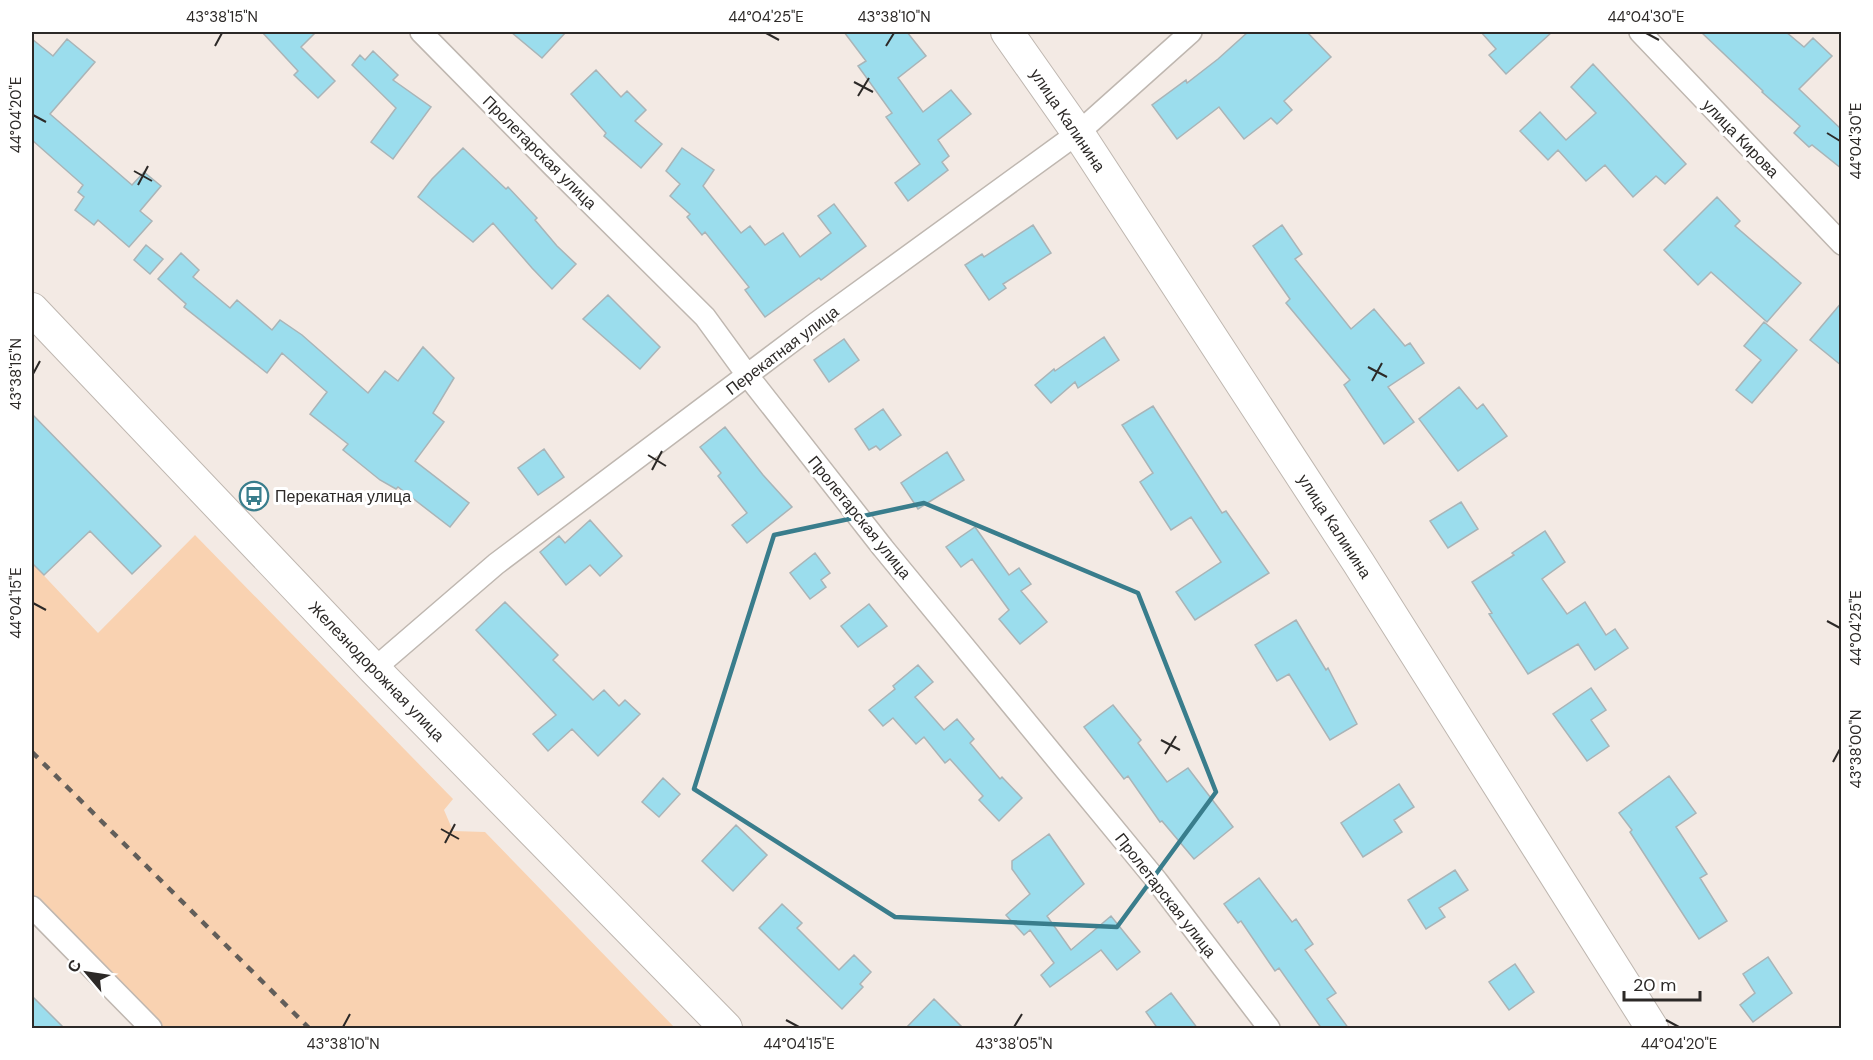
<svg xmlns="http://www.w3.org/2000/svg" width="1873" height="1060" font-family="'DM Sans',sans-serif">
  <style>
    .green { fill: #f9d2b1 }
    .building { fill: #9bdded; stroke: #a9b4b7; stroke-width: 1.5 }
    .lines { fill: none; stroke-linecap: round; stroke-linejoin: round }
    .street-casing { stroke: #bfb7b0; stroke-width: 24 }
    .secondary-casing { stroke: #bfb7b0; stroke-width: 34 }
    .street { stroke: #fff; stroke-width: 21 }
    .secondary { stroke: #fff; stroke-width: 32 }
    .rail { stroke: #625e5a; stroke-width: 4.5; stroke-dasharray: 8 8; stroke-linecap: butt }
    .marked { fill: none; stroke: #397d8c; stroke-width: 4.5; stroke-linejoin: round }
    .ticks { fill: none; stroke: #2c2927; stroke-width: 2 }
    .labels { text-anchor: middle; stroke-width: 6; stroke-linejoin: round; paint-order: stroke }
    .street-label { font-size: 16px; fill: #2c2927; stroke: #fff }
    .poi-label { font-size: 16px; fill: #2c2927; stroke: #fff; text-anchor: start }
    .neatline { fill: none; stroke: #2c2927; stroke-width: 2 }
    .ticks-label { font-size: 15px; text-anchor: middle; fill: #2c2927 }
  </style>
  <rect width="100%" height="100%" fill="#f3eae4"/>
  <path class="green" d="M195,535L453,799L444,810L453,831L485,832L675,1028H151L32,907V563L98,633Z"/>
  <path class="building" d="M262,32H316L301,47L335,81L318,98L294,75L298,71Z
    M511,32H566L542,58Z
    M844,32H907L926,56L898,78L923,112L951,90L971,114L938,140L949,156L942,162L948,170L908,201L895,183L920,164L886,117L892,113L858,66L866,61Z
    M1248,32H1307L1331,57L1284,101L1292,110L1277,124L1271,118L1244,139L1219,107L1177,139L1152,105L1186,80L1187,83L1218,59Z
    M1481,32H1552L1506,74L1489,55L1496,49Z
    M1701,32H1786L1804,47L1813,38L1832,56L1799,89L1842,130V169L1812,145L1809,147L1794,133L1800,126L1762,92L1763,91Z
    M32,39L53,56L67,39L95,62L50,114L132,185L144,172L161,186L140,211L152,221L129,247L98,220L94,225L75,210L84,197L78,192L83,185L32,140Z
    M373,51L398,75L393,80L431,107L393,159L371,142L396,108L352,65L360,55L365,60Z
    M1593,64L1686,164L1665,184L1656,176L1633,197L1605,165L1586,181L1558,150L1548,160L1520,131L1540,112L1566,140L1596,113L1571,87Z
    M596,70L621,97L627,91L646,110L635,121L662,144L641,168L604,136L606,133L571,94Z
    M463,148L506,189L508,187L537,218L535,220L557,246L576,264L552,289L532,268L493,223L473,242L418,197L432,179Z
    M682,148L714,170L703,186L741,233L750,226L765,245L783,233L800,257L831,233L818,216L834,204L866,246L821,280L819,278L765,317L745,290L749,287L705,232L702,235L687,217L690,214L670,196L680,184L666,171Z
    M1717,197L1740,221L1735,226L1801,283L1767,322L1711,272L1698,285L1664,250Z
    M1033,225L1051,253L1003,284L1006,288L989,300L965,265L982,254L984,257Z
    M1282,225L1302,254L1295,259L1351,329L1374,309L1405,346L1410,343L1424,363L1388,387L1414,422L1384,444L1344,385L1350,380L1286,303L1290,299L1253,246Z
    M146,245L163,259L150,274L134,260Z
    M181,253L199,270L193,277L230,308L237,300L272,330L280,320L302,335L368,393L385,371L398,381L423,347L454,378L433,413L444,422L415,461L469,503L450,527L398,487L396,489L380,480L343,450L348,444L310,414L327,392L282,353L267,373L184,307L186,304L158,279Z
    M608,295L660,347L640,369L583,319Z
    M1842,302V366L1810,340Z
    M1764,322L1797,350L1752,403L1736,390L1761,360L1744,346Z
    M1104,337L1119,360L1078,388L1075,382L1051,403L1035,385L1054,369L1055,371Z
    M844,339L859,360L829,382L814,360Z
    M1459,387L1477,409L1483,404L1507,436L1458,471L1419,419Z
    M1153,406L1222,513L1226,511L1269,573L1195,620L1176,592L1221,562L1191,517L1171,530L1140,482L1153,473L1122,425Z
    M883,409L901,435L880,450L876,446L869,450L855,429Z
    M32,414L161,546L132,574L90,531L44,575L32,563Z
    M725,427L763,475L792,507L747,543L732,525L747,513L718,476L721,473L700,447Z
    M544,449L564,477L538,495L518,468Z
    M947,452L964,480L918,509L901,483Z
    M1461,502L1478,529L1448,548L1430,521Z
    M590,520L622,556L600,576L590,565L566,585L540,552L559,536L565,543Z
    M975,527L1009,575L1019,568L1031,584L1021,591L1047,622L1020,644L999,619L1009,610L972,559L961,567L946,547Z
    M1545,531L1565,562L1542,579L1567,614L1585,602L1606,635L1615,629L1628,648L1595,670L1578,644L1528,674L1489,614L1492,613L1472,582L1514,555L1512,553Z
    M815,553L830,573L821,580L826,587L810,599L790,573Z
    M505,602L558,655L553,660L593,700L604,690L619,706L625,700L640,714L598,756L572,729L548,751L533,734L556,715L476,630Z
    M869,604L887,626L858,647L841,626Z
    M1296,620L1326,670L1328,668L1357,724L1330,740L1289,674L1277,681L1255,645Z
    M918,665L933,682L915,697L944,730L957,719L974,739L970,743L1000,779L1002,777L1022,798L999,821L979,800L983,796L950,759L945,763L924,737L916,744L893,718L883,726L869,710L895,689L893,686Z
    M1591,688L1606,710L1591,720L1609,746L1587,761L1553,714Z
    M1113,705L1141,740L1138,743L1167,782L1188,768L1233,827L1194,859L1162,821L1160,822L1128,776L1124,779L1084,727Z
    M1669,776L1696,813L1676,827L1707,874L1700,878L1727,921L1699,939L1630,832L1632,830L1619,813Z
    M663,778L680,794L659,817L642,802Z
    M1399,784L1414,807L1394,820L1402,832L1363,857L1341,823Z
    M736,825L767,855L733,891L702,861Z
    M1049,834L1084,884L1047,916L1071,950L1111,916L1140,952L1117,970L1101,950L1050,987L1041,975L1054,963L1030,930L1024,935L1006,915L1030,894L1012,869V861Z
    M1455,870L1468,890L1439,908L1445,917L1426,929L1408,900Z
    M1259,878L1292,922L1296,919L1313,944L1305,950L1336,993L1327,999L1349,1029H1322L1279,968L1275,971L1241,921L1238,923L1224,904Z
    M782,904L802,923L797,928L839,970L854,955L871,972L860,984L863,987L842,1009L759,928Z
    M1768,957L1792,993L1753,1022L1740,1005L1755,993L1743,974Z
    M1515,964L1534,992L1509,1010L1489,982Z
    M1171,993L1198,1029H1158L1146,1012Z
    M32,996L65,1029H32Z
    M934,999L964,1029H905Z"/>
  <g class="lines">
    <g class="street-casing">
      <path id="street" d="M421,32L553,166L705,317L748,376L883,548L1157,881L1269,1028
        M1640,32L1842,244
        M374,669L496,564L815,324L1078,133L1191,32
        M32,907L151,1028"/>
    </g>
    <g class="secondary-casing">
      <path id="secondary" d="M1007,32L1078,133L1358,562L1652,1028
        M32,309L374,669L726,1028"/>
    </g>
    <use href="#street" class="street"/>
    <use href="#secondary" class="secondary"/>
    <path class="rail" d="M32,752L309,1028"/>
  </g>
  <path class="marked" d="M924,503L1138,593L1216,792L1117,927L895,917L694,789L774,535Z"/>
  <path class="ticks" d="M766,33L779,40M1646,33L1659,40M215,46L222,33M886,46L894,33M854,82L873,92M858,96L869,78M33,115L46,122M1827,133L1840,141M134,171L152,181M138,185L148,166M1368,367L1387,377M33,374L40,361M1372,381L1382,363M648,455L666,466M652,470L662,451M33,603L46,610M1827,621L1840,628M1161,740L1180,750M1165,754L1176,736M1833,762L1840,749M441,829L459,839M445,843L455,824M786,1020L799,1027M1666,1020L1679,1027M343,1027L350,1014M1014,1027L1022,1014"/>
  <defs>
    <g id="bus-ring" transform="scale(1.5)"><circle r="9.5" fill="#fff" stroke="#397d8c" stroke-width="1.5"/><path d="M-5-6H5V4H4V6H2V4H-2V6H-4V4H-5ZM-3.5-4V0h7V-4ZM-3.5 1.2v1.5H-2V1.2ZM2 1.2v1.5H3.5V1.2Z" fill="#397d8c"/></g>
  </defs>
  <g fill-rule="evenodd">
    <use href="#bus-ring" x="254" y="496"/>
  </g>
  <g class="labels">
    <g class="street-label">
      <text transform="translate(1068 120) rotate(56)" y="6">улица Калинина</text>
      <text transform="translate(1741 138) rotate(46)" y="6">улица Кирова</text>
      <text transform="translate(540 152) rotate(45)" y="6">Пролетарская улица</text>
      <text transform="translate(782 350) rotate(-37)" y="6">Перекатная улица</text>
      <text transform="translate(860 517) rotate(51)" y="6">Пролетарская улица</text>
      <text transform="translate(1335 526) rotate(57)" y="6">улица Калинина</text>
      <text transform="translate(377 671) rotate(46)" y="6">Железнодорожная улица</text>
      <text transform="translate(1166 895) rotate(52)" y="6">Пролетарская улица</text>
    </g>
    <g class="poi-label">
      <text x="275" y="502">Перекатная улица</text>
    </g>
  </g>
  <rect width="1873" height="1060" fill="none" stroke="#ffffff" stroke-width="66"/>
  <g transform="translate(87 973) rotate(299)" stroke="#ffffff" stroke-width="4.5" paint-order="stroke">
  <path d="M0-4.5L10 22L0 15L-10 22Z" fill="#2c2927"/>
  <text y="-9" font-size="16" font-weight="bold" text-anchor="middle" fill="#2c2927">С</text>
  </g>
  <path d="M1624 991v9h76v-9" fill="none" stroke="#2c2927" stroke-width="3"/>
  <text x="1633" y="991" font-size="18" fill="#2c2927" stroke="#ffffff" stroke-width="4.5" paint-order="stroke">20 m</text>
  <rect x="33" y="33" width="1807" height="994" class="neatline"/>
  <g class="ticks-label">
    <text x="222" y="22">43°38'15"N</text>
    <text x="766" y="22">44°04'25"E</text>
    <text x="894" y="22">43°38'10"N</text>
    <text x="1646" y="22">44°04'30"E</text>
    <text transform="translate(16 115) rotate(-90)" y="5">44°04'20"E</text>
    <text transform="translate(1856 141) rotate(-90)" y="5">44°04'30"E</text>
    <text transform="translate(16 374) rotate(-90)" y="5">43°38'15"N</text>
    <text transform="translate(16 603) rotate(-90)" y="5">44°04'15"E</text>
    <text transform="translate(1856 628) rotate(-90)" y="5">44°04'25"E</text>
    <text transform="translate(1856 749) rotate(-90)" y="5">43°38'00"N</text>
    <text x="343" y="1049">43°38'10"N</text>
    <text x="799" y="1049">44°04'15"E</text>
    <text x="1014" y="1049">43°38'05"N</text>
    <text x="1679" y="1049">44°04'20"E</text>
  </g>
</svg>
